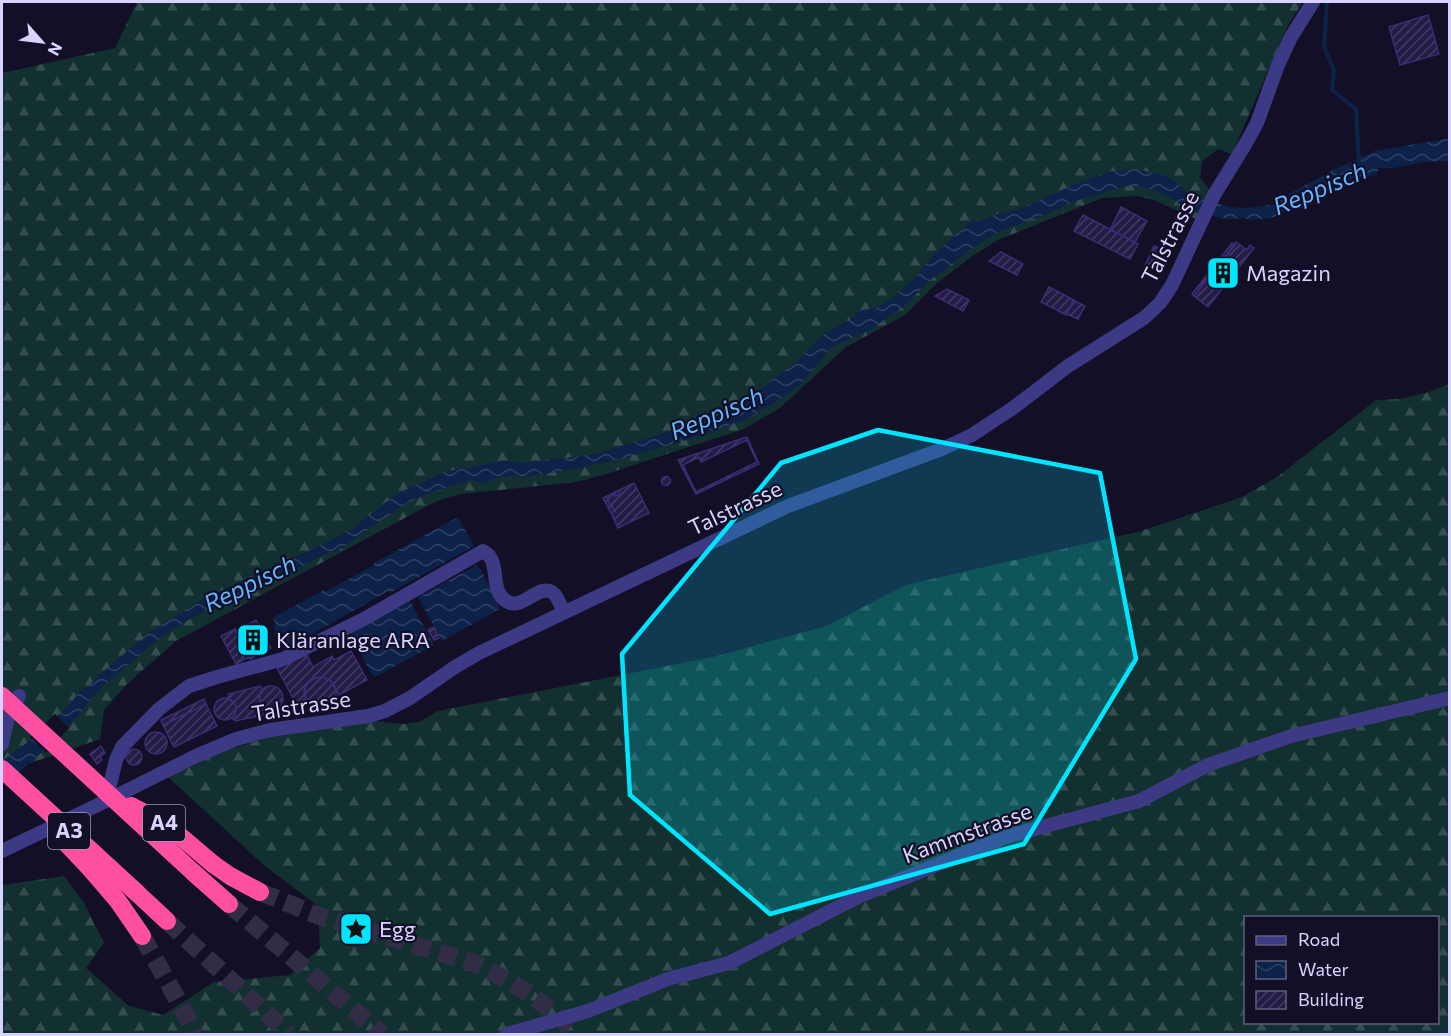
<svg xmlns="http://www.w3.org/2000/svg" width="1451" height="1036" font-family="Commissioner,sans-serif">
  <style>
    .forest { fill: url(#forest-firs); fill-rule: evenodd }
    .water { fill: url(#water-waves) }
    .pier { fill: #130f26 }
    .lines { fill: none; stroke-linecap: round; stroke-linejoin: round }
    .stream { stroke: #0c2248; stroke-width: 4 }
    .building { fill: url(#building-hatch); stroke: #3b2d73; stroke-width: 1.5; fill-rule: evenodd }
    .highway-tunnel { stroke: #312d47; stroke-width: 18; stroke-dasharray: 18 9; stroke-linecap: butt }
    .minor { stroke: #3d3a85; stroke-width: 14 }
    .highway { stroke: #ff4fa3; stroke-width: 18 }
    .highway-bridge { stroke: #ff4fa3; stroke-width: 18 }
    .marked { fill: #00e5ff; fill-opacity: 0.2; stroke: #00e5ff; stroke-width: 4.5; stroke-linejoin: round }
    .labels { text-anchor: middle; stroke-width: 4.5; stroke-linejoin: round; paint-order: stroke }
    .shield { fill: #130f26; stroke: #9e99be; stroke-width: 1.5 }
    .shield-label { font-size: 21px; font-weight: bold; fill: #d9d4ff }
    .street-label { font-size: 22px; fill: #d9d4ff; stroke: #130f26 }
    .poi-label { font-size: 22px; fill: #d9d4ff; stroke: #130f26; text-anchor: start }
    .water-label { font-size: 24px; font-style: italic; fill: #62b6ff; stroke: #130f26 }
  </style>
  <defs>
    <pattern id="forest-firs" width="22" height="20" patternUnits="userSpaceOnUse" patternTransform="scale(1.5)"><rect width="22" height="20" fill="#12302f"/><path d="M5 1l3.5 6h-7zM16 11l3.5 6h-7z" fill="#344d4e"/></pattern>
    <pattern id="water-waves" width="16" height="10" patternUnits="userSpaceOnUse" patternTransform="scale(1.5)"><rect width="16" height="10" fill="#0c2248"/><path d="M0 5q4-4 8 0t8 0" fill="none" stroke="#2f4163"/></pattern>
    <pattern id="building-hatch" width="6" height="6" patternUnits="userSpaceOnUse" patternTransform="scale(1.5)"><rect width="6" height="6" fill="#241b47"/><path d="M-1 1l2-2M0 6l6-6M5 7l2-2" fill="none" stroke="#433b63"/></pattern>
  </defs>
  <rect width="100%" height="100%" fill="#130f26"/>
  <path class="forest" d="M137,2H1303L1288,25L1232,154L1218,149L1202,161L1200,178L1211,191L1196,219L1154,200L1136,196L1102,198L998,240L971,257L936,284L905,315L846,347L780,408L744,429L603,475L576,482L462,494L443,499L429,505L176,641L126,685L104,710L100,739L2,773V73L115,48Z
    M1449,384V1034H2V885L64,876L84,903L104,943L86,968L129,1006L163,1015L214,982L290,975L320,948L318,906L265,866L168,777L224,751L272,736L375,721L403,724L419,722L438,711L713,657L826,626L906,585L1141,531L1242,497L1277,477L1376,400L1401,399L1429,392ZM1246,918H1438V1022H1246Z"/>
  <path class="water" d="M1445,139H1449V161L1423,162L1394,168H1379L1376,175L1353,178L1336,189L1331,188L1310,199L1307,202L1296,206L1292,210L1281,213L1278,216L1270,218L1249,220L1245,218L1226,219L1199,213L1179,204L1174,200L1154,190L1138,186H1125L1075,201L1049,213L998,232L972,248L943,271L935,276L904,306L870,330L832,347L799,386L792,390L791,392L765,409H759L760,413L753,415L746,420L734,423L710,433L621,459L575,469H570L566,470C554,472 541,475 529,476C511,477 499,474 483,484L471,480L432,492L409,502L399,508L337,551L324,554L297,569H293L290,572L280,574L277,578L250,588L237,596L229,598L208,609L171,630L156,641L109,681L92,697L80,714L43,751L6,784L2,761L39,734L71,703L80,691L89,686L97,677L145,636L205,597L238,583L250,576L316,548L350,530L391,498L403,491L442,473L462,468L474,467L490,463L505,461L526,463L595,454L681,428L706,415L717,412L720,408L753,394L795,363L800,357L825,334L852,318L861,310L877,308L892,299L917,275L928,261L948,241L965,227L968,223L975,220L980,221L1000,213L1017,210L1073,185L1112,171L1135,169L1162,175L1175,181L1191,195L1198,199L1231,207L1248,208L1263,206L1276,204L1287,195L1335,169L1375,151Z
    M458,517L474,546L390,593L388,591L288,648L285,642L282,643L278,637L277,638L274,634L276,632L273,626L276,624L272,618L324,590L325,592L374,565V563Z
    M477,565L478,568L479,567L499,604L498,605L500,609L442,641L418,597Z
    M410,601L434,645L375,677L373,674L372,675L352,637L351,633Z"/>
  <path class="pier" d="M55,714L69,728L46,753L30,737Z"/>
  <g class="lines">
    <path class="stream" d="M1327,2L1324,47L1334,70L1332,90L1356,109L1359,164"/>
  </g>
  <path class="building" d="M1428,15L1439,54L1400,65L1389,27Z
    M1121,207L1147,221L1135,242L1110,230Z
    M1083,215L1138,244L1130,259L1074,231Z
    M1236,242L1247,250L1250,245L1254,248L1208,307L1194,296Z
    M1232,243L1235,245L1194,296L1192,294Z
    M1154,246L1166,251L1157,270L1145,265Z
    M1001,252L1023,264L1017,275L989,261Z
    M1049,287L1074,300L1066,315L1041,302Z
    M947,289L969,300L963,311L935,296Z
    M1073,300L1085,306L1078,319L1067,314Z
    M747,437L759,464L696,494L678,460ZM747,440L757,462L696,492L683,465L699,457L701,462Z
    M661.5 481a4.5 4.5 0 1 1 9 0a4.5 4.5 0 1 1-9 0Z
    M634,483L649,513L618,528L611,513L615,511L612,506L611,507L607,498L615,494L616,496L621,494L619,490Z
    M619,490L621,494L616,496L615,494L607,498L611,507L612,506L615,511L611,513L603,498Z
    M256,620L271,648L250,659L235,631Z
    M434,627L439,638L434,640L428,630Z
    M235,629L249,657L236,664L221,636Z
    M351,651L367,680L339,695L330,680L323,677L315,678L308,683L305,688L306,699L296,704L277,668L306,653L313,667L332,656L334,660Z
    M304 693a16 16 0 1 1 32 0a16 16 0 1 1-32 0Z
    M260,686L263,690L260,696V701L262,705L268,709L267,714L235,721L232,718L235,715L236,706L233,702L227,699L229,694Z
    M259 698a12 12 0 1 1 24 0a12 12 0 1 1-24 0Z
    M214 709a11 11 0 1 1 22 0a11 11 0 1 1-22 0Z
    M204,699L206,704L163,725L161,720Z
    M206,704L217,726L174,747L163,725Z
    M145 743a11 11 0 1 1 22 0a11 11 0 1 1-22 0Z
    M101,746L105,753L100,757L102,760L97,764L90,754Z
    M126 757a8 8 0 1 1 16 0a8 8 0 1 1-16 0Z"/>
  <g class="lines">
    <path class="highway-tunnel" d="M260,892L319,916L471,962L498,975L525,991L555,1013L577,1034
      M229,904L382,1034
      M167,921L289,1034
      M142,936L186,1015L195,1034"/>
    <path class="minor" d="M2,744L8,717L19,696
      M106,801L116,760L122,747L159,709L189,686L217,677L283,659L364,619L483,551C503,561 487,591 508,602C523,610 538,584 552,592C558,596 561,606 563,612
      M2,851L106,801L196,756L236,739L270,730L368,716L385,711L410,698L455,667L479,653L788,506L942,449L972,435L1013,408L1068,366L1144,318L1160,303L1172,285L1214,195L1246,143L1257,123L1278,65L1291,37L1313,2
      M507,1034L588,1011L668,979L729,963L860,896L1005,837L1139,801L1208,765L1291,736L1450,698"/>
    <path class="highway" d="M213,864L230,876L260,892
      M87,865L118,901L142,936
      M194,873L229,904
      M137,893L167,921"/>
    <path class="highway-bridge" d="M2,696L194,873
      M2,769L137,893
      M131,806L166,824L213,864
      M67,844L87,865"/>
  </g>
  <path class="marked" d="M878,430L1100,473L1136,659L1024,844L770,914L630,795L622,654L781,463Z"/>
  <defs>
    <g id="building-square" transform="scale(1.725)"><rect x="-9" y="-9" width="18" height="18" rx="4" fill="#00e5ff" stroke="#130f26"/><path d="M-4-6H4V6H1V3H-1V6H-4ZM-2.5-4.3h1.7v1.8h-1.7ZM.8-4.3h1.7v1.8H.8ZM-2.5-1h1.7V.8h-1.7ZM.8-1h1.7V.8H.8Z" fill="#111"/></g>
    <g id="sight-square" transform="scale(1.725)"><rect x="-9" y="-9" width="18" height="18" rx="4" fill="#00e5ff" stroke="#130f26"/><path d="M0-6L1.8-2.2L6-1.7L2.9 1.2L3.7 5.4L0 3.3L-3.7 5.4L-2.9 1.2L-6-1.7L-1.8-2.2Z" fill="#111"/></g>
  </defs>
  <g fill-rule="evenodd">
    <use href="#building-square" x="1223" y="273"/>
    <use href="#building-square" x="253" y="640"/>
    <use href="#sight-square" x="356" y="929"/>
  </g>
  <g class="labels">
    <g class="shield">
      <rect x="143" y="805" width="42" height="36" rx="4.5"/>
      <rect x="48" y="813" width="42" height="36" rx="4.5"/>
    </g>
    <g class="shield-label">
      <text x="164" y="830">A4</text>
      <text x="69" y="838">A3</text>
    </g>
    <g class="street-label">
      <text transform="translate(1170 237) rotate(-63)" y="8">Talstrasse</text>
      <text transform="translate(735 508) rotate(-25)" y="8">Talstrasse</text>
      <text transform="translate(301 706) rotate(-9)" y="8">Talstrasse</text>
      <text transform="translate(967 833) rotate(-20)" y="8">Kammstrasse</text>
    </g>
    <g class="poi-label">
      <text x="1246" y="281">Magazin</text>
      <text x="276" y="648">Kläranlage ARA</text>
      <text x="379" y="937">Egg</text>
    </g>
    <g class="water-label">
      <text transform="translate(1320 189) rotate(-23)" y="8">Reppisch</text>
      <text transform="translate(717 414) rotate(-23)" y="8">Reppisch</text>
      <text transform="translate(250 584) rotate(-26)" y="8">Reppisch</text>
    </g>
  </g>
  <rect width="1451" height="1036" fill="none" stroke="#d9d4ff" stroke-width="6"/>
  <rect x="1244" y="916" width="195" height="108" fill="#130f26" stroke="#625e7d" stroke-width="1.5"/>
  <rect x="1256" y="936" width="30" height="9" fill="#3d3a85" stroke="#625e7d" stroke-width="1.5"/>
  <text x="1298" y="946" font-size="18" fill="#d9d4ff">Road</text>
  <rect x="1256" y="961" width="30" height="18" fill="url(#water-waves)" stroke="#625e7d" stroke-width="1.5"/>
  <text x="1298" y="976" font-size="18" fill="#d9d4ff">Water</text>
  <rect x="1256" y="991" width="30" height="18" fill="url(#building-hatch)" stroke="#625e7d" stroke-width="1.5"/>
  <text x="1298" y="1006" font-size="18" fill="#d9d4ff">Building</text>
  <g transform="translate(42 42) rotate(118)" stroke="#130f26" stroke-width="4.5" paint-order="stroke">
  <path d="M0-4.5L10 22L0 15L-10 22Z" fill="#d9d4ff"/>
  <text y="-9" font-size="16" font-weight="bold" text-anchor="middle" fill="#d9d4ff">N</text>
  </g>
</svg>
